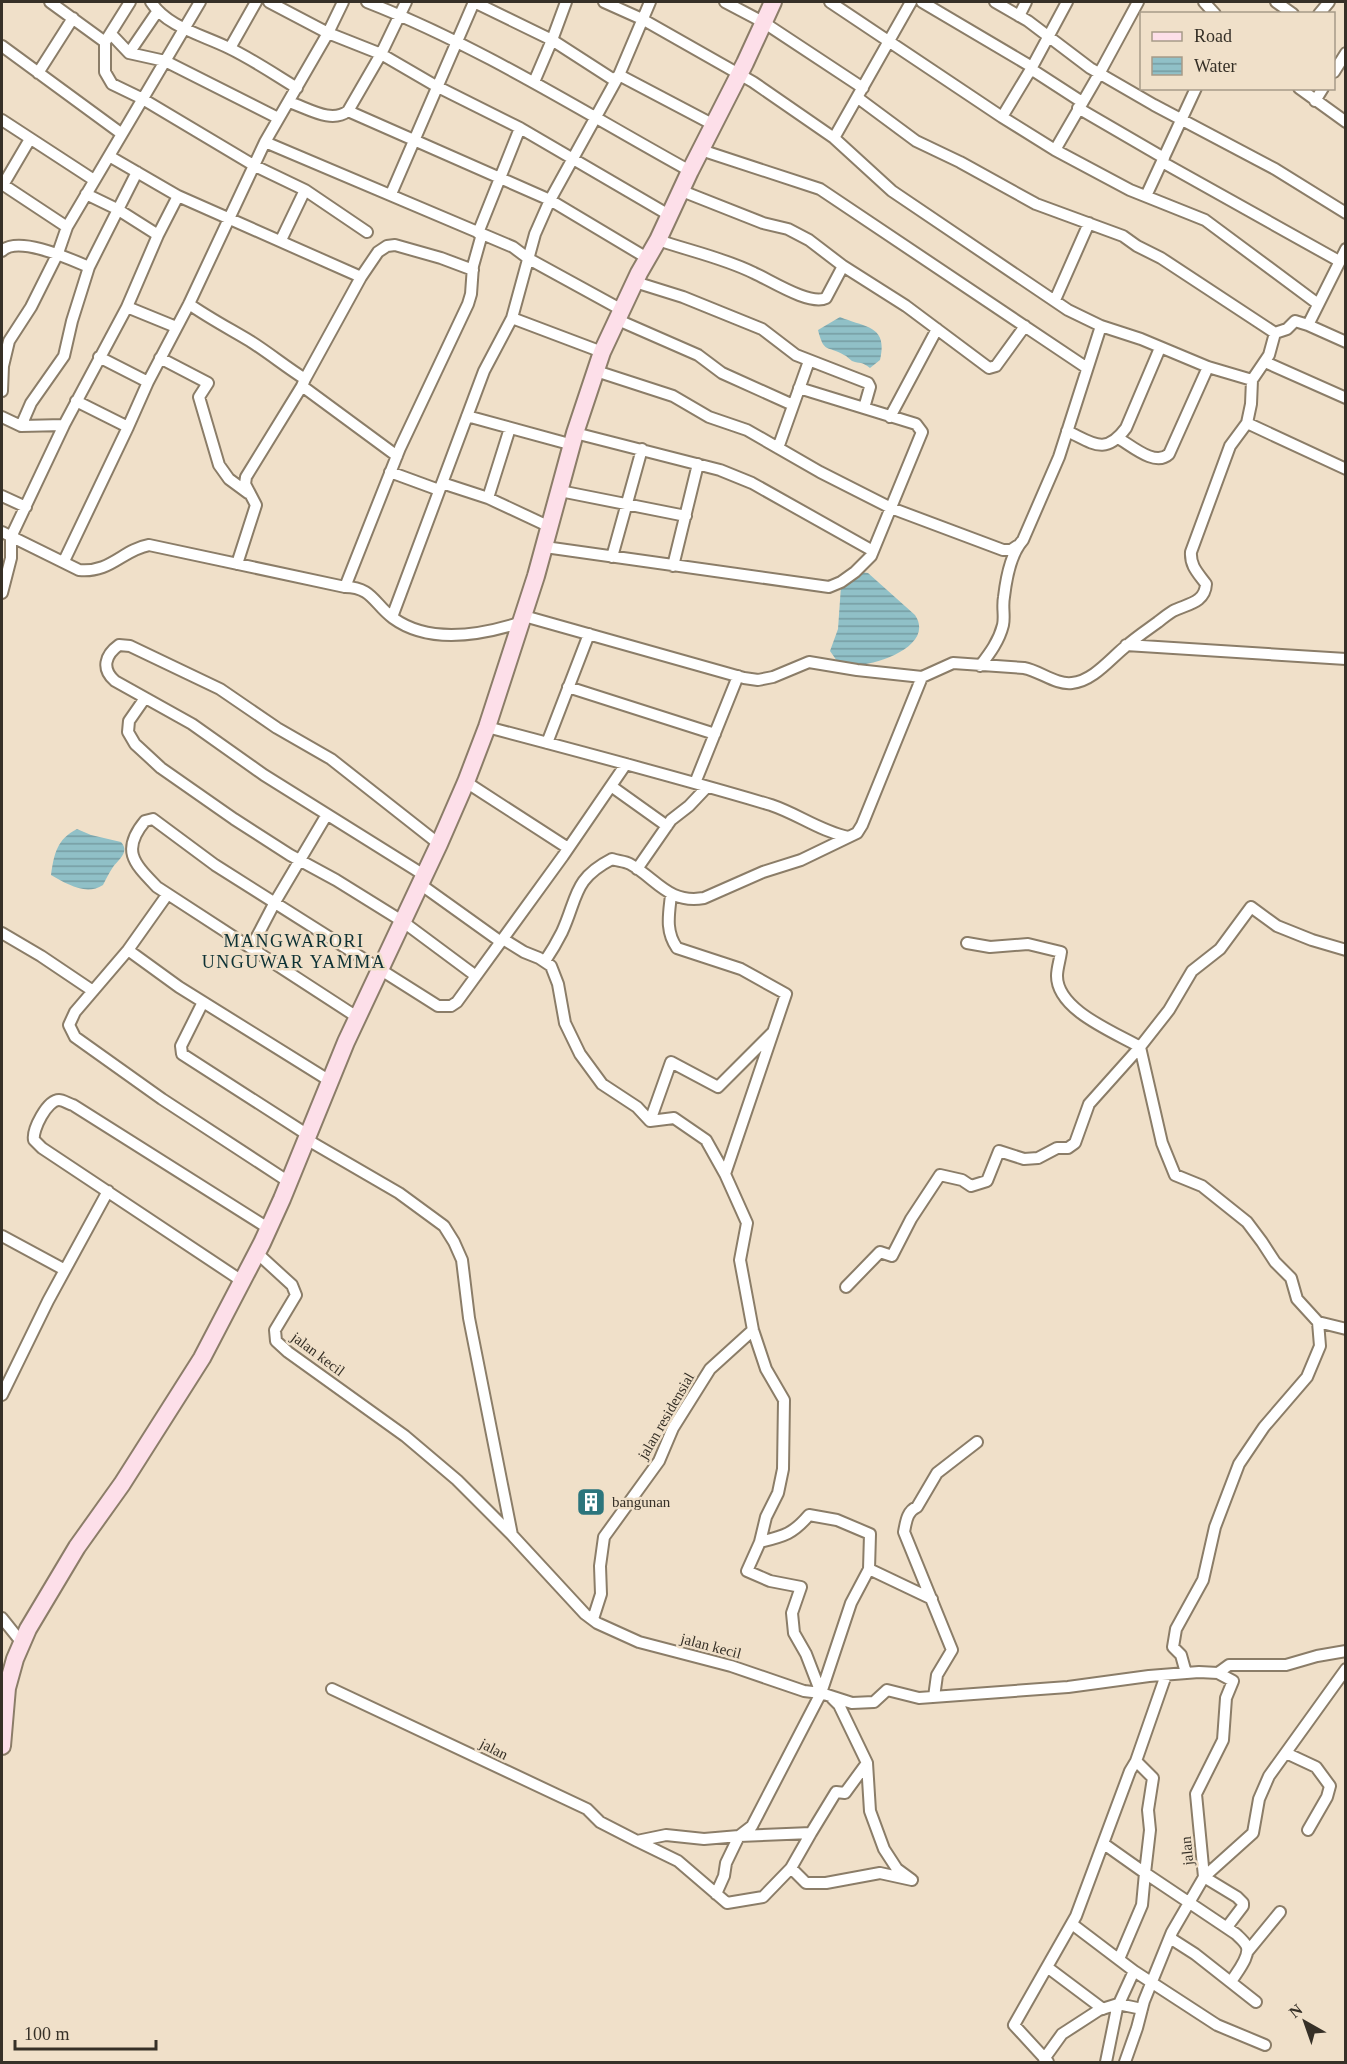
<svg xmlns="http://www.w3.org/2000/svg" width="1347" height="2064" font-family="Georgia,serif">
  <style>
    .water { fill: url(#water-rules) }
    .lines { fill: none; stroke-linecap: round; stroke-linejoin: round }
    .street-casing { stroke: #8b7d68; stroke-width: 14 }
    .secondary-casing { stroke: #8b7d68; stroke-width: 20 }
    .street { stroke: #fff; stroke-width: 10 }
    .secondary { stroke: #fddfe9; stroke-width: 16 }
    .labels { text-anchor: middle; stroke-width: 5; stroke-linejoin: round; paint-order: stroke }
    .street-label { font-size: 15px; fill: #363027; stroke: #f0e0c9 }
    .poi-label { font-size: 15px; fill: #363027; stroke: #f0e0c9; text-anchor: start }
    .quarter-label { font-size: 18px; letter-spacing: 1.5px; fill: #0d3134; stroke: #f0e0c9 }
  </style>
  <defs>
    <pattern id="water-rules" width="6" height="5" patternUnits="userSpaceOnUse" patternTransform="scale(1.5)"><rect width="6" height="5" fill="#90c0c7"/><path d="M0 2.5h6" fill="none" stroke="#769ca2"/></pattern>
  </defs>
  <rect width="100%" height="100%" fill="#f0e0c9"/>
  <path class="water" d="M840,317C866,328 888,325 880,360L870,368C861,361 861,364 852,361C849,359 847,356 844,355C827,345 824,354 818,330Z
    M860,572L868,573L915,615C935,645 878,665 855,665C849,665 843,663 837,661L830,651L838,629L841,586Z
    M77,829L91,835L121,842C130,852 119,859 113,867C109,873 106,879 103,885C86,896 67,884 51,875C54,854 57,839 77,829Z"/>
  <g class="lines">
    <g class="street-casing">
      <path id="street" d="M50,2L105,42
        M130,2L105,42V72L112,84L141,98L255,166L305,190L367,232
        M151,2C167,27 203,35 229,48C252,59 274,74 297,88
        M269,2L328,33L381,54L436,86L520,128L669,215
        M367,2C480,46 583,112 690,171
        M474,2L552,40L566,2
        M604,2L642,19L753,82L834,138L892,191L1068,310L1101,326L1141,339L1208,367L1252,380
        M725,2L763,22L863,88
        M830,2L1002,117L1055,150L1130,190L1205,220L1318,304
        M922,2L1032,67
        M995,2L1028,21L1090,68L1154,105L1275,169L1346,213
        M1204,2L1215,14
        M1276,2L1293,14
        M1319,14L1329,2
        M1019,16L1026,2
        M111,34L129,53L165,61L278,118
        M2,46L122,134
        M230,48L256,2
        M129,53L157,12
        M1031,69L1082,102
        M1334,72L1346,53
        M38,73L73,18
        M534,82L552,40L614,80L619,75L714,125
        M1299,88L1346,122
        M858,98L916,141L960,162L1036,204L1123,236L1137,246L1161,258L1275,333
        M1315,101L1323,88
        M289,102C308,108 331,124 348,111L381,54L406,2
        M1078,108L1164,158
        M348,111L550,200L647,258
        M1002,117L1031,69L1067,2
        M2,120L94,180
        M834,138L911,2
        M265,142L513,247L529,259L622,310
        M701,150L820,189L1087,368
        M1055,150L1099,74L1138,2
        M109,156L178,196L361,277
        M1162,162L1339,261
        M2,184L67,227
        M3,185L30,139
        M682,191L763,223L788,229L809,240L843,266L906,306L989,368L996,366L1025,326
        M86,194L117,209L158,235
        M391,194L474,2
        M1146,196L1196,88
        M478,233L520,128
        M281,240L305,190
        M658,240C690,251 724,258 754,273C770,280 810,306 826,298L843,266
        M2,251C18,235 70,259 89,267
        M635,282L683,297L762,329L796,355L868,383L870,387L864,408
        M1055,300L1089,223
        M189,304C209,318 230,329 250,341C269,353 286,367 305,379L302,386L397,456
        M127,307L176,327
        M512,318L602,352
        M618,320L698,355L722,373L793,405
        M1308,325L1346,342
        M99,357L148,382
        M160,358L208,383L199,397L219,465L229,479L248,493
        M1265,362L1346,398
        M596,371L673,396L709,417L747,430L820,472L891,508L1003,550H1011L1017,546
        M305,379L361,277L378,252L387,246L395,245L441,258L473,270
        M2,391L3,366L9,341L31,307L58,253L67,227L200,2
        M76,401L128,427
        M467,416L573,445
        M2,417L21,426L64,425
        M890,417L937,329
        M1247,423L1346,469
        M21,426L31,403L64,356L72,321L89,267L137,172
        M1067,431C1093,443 1105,456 1126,428L1160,348
        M575,433L720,470L752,483L873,551
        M1118,438C1132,446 1155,467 1169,454L1208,367
        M778,448L809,361
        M390,472L439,490
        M442,483L488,498L550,527
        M560,491L686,516
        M2,496L26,507
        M488,498L510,428
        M2,532L79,570C111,573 122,550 149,545L345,587C372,587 374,604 393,618C430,645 482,635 522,622
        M545,547L829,587L841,582L855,572L871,556L922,432L916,424L799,388
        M612,557L642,449
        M64,561L128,427L148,382L189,304L265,142L328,33L343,2
        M237,564L256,505L245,484L246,477L302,386
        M673,566L698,464
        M345,587L400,448L468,304L471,294L473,266L482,234
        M2,593L11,558V537L64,425L127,307L158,235L178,196
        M524,616L744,678L758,680L773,677L809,662L857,670L922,677L953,663L1024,668C1040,671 1056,685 1072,683C1093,681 1110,659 1125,647C1135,638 1147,630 1158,622C1163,618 1168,614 1173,611C1187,604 1205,603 1206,584C1198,573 1190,566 1191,552L1230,446L1247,423L1251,404L1252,380L1269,355L1275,333L1287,329L1295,321L1308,325L1346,249
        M392,617L484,371L512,318L535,234L550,200L619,75L650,2
        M1126,645L1346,659
        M980,666C990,653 999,641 1003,625C1005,616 1002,607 1004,597C1006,580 1011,553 1023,540L1059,457L1101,326
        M568,687L715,734
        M145,698L129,721L128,732L135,744L161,768L234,819L290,855L336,880L402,921L476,976
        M487,727C582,752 677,777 771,805C798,814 820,831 848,837
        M547,743L589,634
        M466,782L568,848
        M695,783L738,676
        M611,786L667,826
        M637,869L671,820L689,806L707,787
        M424,875L264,775L192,724L115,681C101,669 105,655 119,645L130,646L220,689L277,728L331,759L439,844
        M420,884L501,942
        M167,895L128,950L75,1012L69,1025L75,1037L162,1099L289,1182
        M671,895C669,914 665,931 677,948L741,969L786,994L725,1174
        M2,933L41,956L93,991
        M503,939L524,952L539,958L551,966L558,984L565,1023L580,1054L602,1084L637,1107L650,1121L674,1118L706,1140L725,1174L747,1223L740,1260L753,1330L766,1369L784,1400L783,1469L778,1493L766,1517L760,1542L747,1571L770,1581L801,1587L792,1613L794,1633L806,1654L821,1693
        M967,943L990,947L1028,944L1061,952C1060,960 1057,968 1057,976C1057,1010 1114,1032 1140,1047L1169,1010L1192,971L1220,949L1251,907L1277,926L1312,940L1346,950
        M251,948L275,902L326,816
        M128,950L179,987L330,1081
        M545,961C551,952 557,942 562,932C578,897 573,879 612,859C617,861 625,861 630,864C657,879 668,904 704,898L763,872L801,860L857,833L862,825L922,677
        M203,1002L181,1046L182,1054L308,1135
        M357,1017L157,887C135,864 120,851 145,821L153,819L215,865L438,1006H451L457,1002L563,856L626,764
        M1140,1047L1162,1143L1175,1175L1202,1186L1247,1222L1262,1242L1275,1262L1291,1278L1297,1299L1318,1322L1346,1329
        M650,1121L671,1062L718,1087L772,1033
        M306,1139L399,1193L444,1226L454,1242L462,1260L469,1318L512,1535
        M2,1236L65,1270
        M257,1253L292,1285L296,1295L275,1330L276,1341L288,1352L405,1436L457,1480L512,1535L585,1614L597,1623L639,1642L731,1666L804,1691L821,1693L852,1703L874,1702L887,1690L919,1698L1068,1687L1149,1676L1199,1672L1218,1673L1229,1665H1286L1317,1656L1346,1651
        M242,1281L42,1148L34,1140C32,1130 47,1100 59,1100C63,1100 69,1104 73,1105L268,1228
        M846,1287L880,1252L892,1256L911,1219L940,1175L962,1180L971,1186L987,1181L999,1151L1024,1159L1038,1158L1057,1148H1068L1075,1143L1089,1104L1140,1047
        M2,1395L48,1301L108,1191
        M760,1542C784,1536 793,1534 809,1515L837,1520L870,1534L869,1569
        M2,1618L22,1643
        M593,1619L601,1594L600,1566L604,1537L659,1461L673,1428L710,1369L753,1330
        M1186,1673L1181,1655L1173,1647L1176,1629L1203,1580L1215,1527L1239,1464L1264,1427L1307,1377L1320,1346L1318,1322
        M332,1689L587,1809L600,1822L637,1841L666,1835L704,1839L739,1836
        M934,1697L937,1675L952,1650L904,1532C906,1522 907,1511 917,1507L937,1473L977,1442
        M832,1698L839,1705L867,1763L845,1793L836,1792L811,1833L739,1836L752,1826L821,1693L851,1603L869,1569L932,1599
        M1286,1753L1316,1767L1330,1786L1327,1797L1308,1830
        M1136,1761L1153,1778L1148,1810L1150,1830L1145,1873L1236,1934C1239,1937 1244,1941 1246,1945C1252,1955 1236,1973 1231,1982
        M811,1833L791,1868L806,1883H826L880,1873L912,1880L897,1869L884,1849L870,1811L867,1763
        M637,1841L678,1861L727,1903L763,1897L791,1868
        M1104,1844L1145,1873L1142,1905L1119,1959
        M716,1894L724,1876L726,1863L739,1836
        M1072,1924L1134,1971
        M1227,1927L1243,1906V1903L1237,1897L1204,1877L1253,1833L1259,1799L1269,1776L1346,1669
        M1170,1938L1195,1954L1256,2002
        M1248,1951L1280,1912
        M1047,1967L1103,2009
        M1044,2059L1062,2034L1099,2010L1118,2004L1142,2009
        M1048,2062L1014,2025L1076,1916L1130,1771L1136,1761L1166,1675
        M1106,2062L1117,2008L1134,1971L1217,2025L1265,2045
        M1125,2062L1137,2028L1144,2001L1172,1932L1204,1877L1196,1794L1223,1740L1226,1698L1233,1681L1218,1673"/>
    </g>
    <g class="secondary-casing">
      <path id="secondary" d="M2,1746L7,1688L15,1659L28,1629L77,1547L122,1484L202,1358L262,1243L282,1199L346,1042L439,844L466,782L487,727L536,576L575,433L602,352L639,273L658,240L690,171L745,63L773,2"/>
    </g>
    <use href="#street" class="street"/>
    <use href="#secondary" class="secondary"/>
  </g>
  <defs>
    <g id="building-square" transform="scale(1.5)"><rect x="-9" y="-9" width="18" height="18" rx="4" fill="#2c757c" stroke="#f0e0c9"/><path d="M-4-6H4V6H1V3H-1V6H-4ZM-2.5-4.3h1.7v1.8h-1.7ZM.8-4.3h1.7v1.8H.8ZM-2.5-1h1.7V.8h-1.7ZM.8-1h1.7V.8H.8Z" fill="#fff"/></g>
  </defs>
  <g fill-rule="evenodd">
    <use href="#building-square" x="591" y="1502"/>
  </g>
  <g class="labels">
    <g class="street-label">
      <text transform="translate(318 1354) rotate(37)" y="5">jalan kecil</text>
      <text transform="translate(666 1416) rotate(-60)" y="5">jalan residensial</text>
      <text transform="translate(711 1646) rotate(15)" y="5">jalan kecil</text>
      <text transform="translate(494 1749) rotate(27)" y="5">jalan</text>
      <text transform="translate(1187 1851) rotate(-95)" y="5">jalan</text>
    </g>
    <g class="poi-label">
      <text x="612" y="1507">bangunan</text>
    </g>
    <g class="quarter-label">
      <text x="294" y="947">MANGWARORI<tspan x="294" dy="21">UNGUWAR YAMMA</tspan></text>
    </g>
  </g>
  <rect width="1347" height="2064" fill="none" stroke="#363027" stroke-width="6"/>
  <rect x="1140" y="12" width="195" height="78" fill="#f0e0c9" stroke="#a69a88" stroke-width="1.5"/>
  <rect x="1152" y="32" width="30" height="9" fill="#fddfe9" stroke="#a69a88" stroke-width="1.5"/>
  <text x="1194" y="42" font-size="18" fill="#363027">Road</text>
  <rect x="1152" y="57" width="30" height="18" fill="url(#water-rules)" stroke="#a69a88" stroke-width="1.5"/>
  <text x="1194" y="72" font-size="18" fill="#363027">Water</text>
  <g transform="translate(1305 2022) rotate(320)" stroke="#f0e0c9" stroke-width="4.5" paint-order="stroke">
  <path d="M0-4.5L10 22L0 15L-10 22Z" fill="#363027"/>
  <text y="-9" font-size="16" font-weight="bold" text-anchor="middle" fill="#363027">N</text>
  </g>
  <path d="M15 2040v9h141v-9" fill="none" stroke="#363027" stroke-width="3"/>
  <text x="24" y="2040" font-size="18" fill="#363027" stroke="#f0e0c9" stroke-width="4.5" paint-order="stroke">100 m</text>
</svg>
